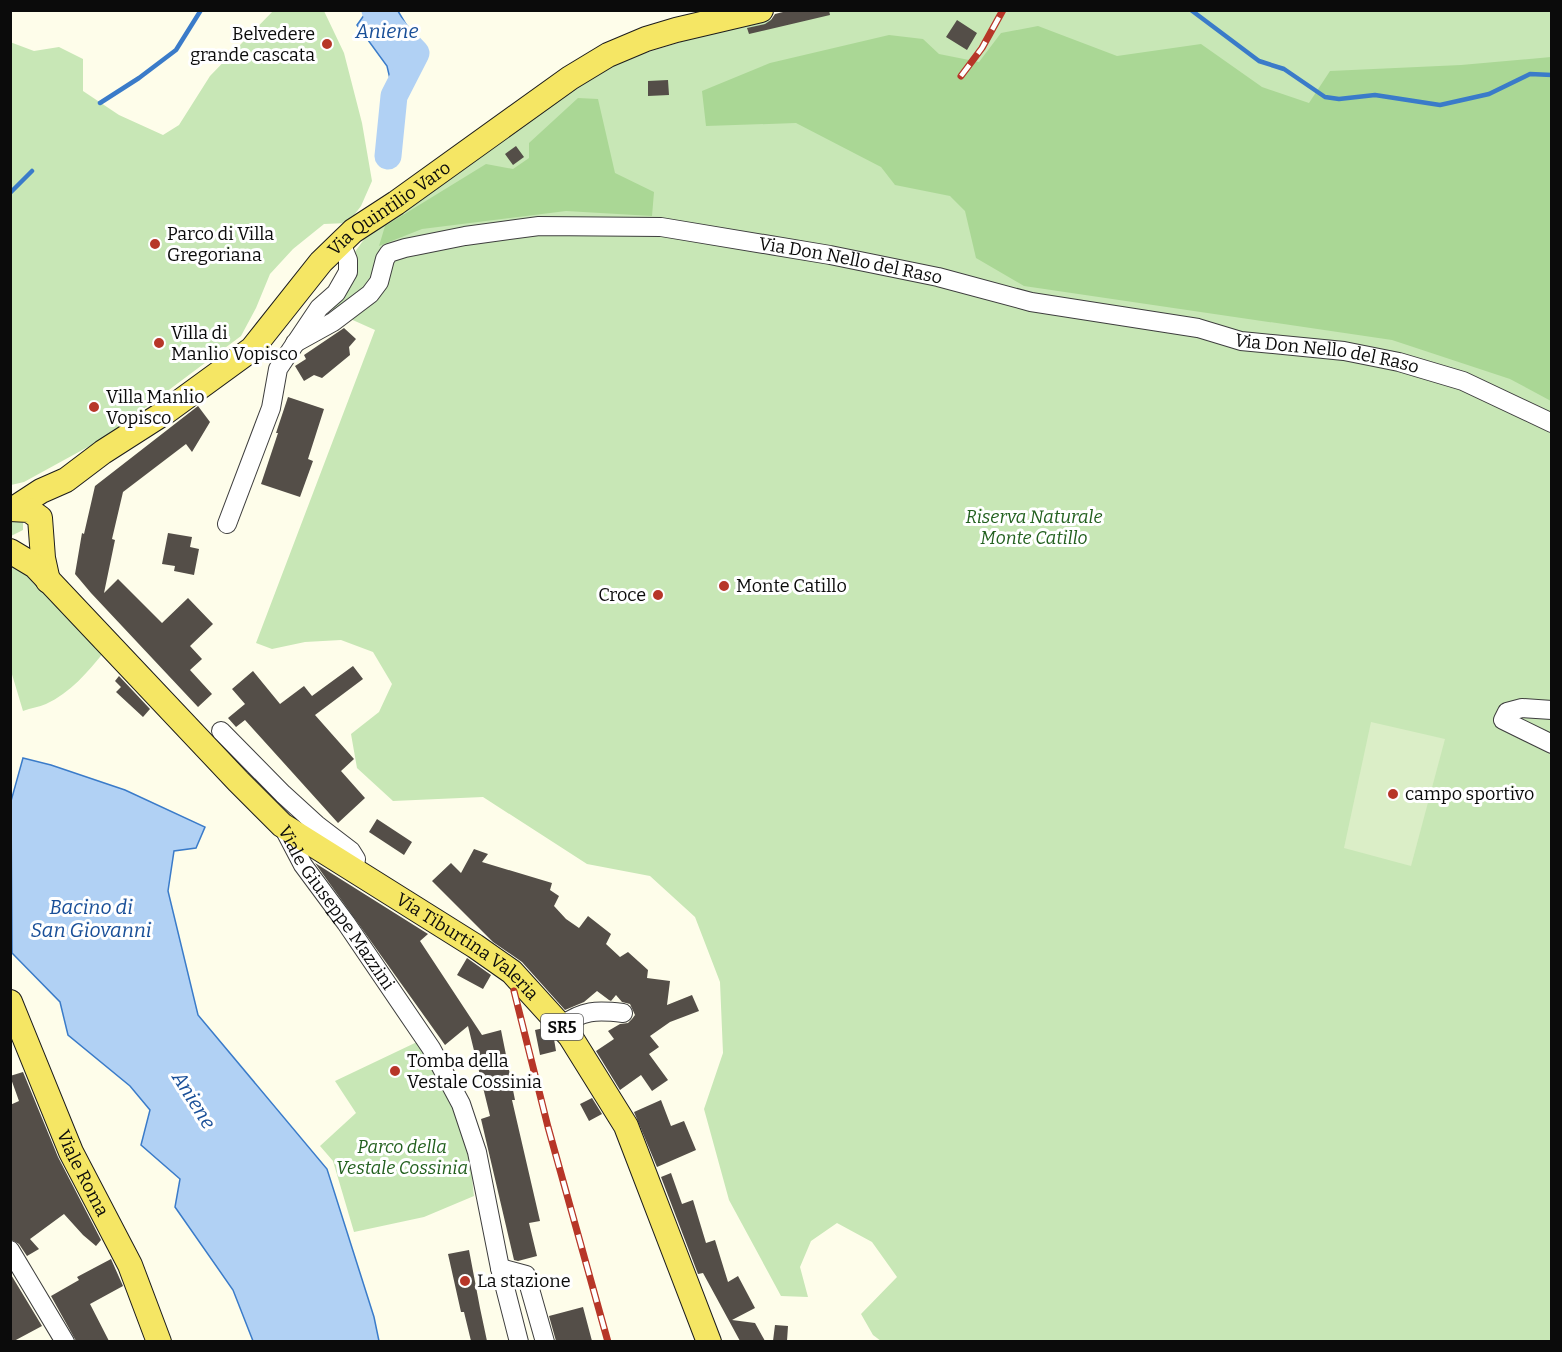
<svg xmlns="http://www.w3.org/2000/svg" width="1562" height="1352" font-family="Bitter,serif">
  <style>
    .green { fill: #c8e7b6 }
    .forest { fill: #aad795 }
    .pitch { fill: #dbeec7 }
    .water { fill: #b1d1f4; stroke: #3a7bc9; stroke-width: 1.5 }
    .lines { fill: none; stroke-linecap: round; stroke-linejoin: round }
    .stream { stroke: #3a7bc9; stroke-width: 4.5 }
    .river { stroke: #b1d1f4; stroke-width: 27 }
    .building { fill: #544e48 }
    .minor-casing { stroke: #3e3e3e; stroke-width: 20 }
    .major-casing { stroke: #1c1c1c; stroke-width: 26 }
    .minor { stroke: #fff; stroke-width: 18 }
    .major { stroke: #f5e664; stroke-width: 24 }
    .rail-casing { stroke: #b73628; stroke-width: 7 }
    .rail { stroke: #fff; stroke-width: 4.5; stroke-dasharray: 14; stroke-linecap: butt }
    .poi-dot { fill: #b73628; stroke: #fff; stroke-width: 2 }
    .labels { text-anchor: middle; stroke-width: 6; stroke-linejoin: round; paint-order: stroke }
    .shield { fill: #fff; stroke: #545454; stroke-width: 1.5 }
    .shield-label { font-size: 16px; font-weight: bold; fill: #0b0b0b }
    .poi-label { font-size: 18px; fill: #0b0b0b; stroke: #fff; text-anchor: start }
    .street-label { font-size: 18px; fill: #0b0b0b; stroke: #fff }
    .park-label { font-size: 18px; font-style: italic; fill: #22601e; stroke: #fff }
    .water-label { font-size: 20px; font-style: italic; fill: #194f98; stroke: #fff }
  </style>
  <rect width="100%" height="100%" fill="#fefdea"/>
  <path class="green" d="M273,11H324L344,53L362,123L372,181L361,206L348,223L324,224L293,249L270,274L256,308L241,336L106,437L24,482L11,485L10,42L34,51L59,47L83,59V91L119,115L163,135L179,125L210,76Z
    M810,11H1551V1341H881L873,1335L861,1314L897,1277L872,1242L837,1223L811,1241L800,1267L808,1297L781,1296L729,1200L704,1109L723,1053L720,982L695,917L650,876L587,864L483,797L393,801L357,768L351,734L379,712L392,684L373,652L341,640L305,642L272,649L256,643L375,330L317,304L365,238L431,193L549,103L616,62L723,29Z
    M11,519L23,520V530L11,536Z
    M10,564L19,567L104,652C88,672 70,693 46,704C39,707 31,708 23,711L11,671Z
    M417,1042C438,1076 458,1110 468,1150C472,1164 472,1181 474,1196L424,1217L354,1232L333,1161L320,1146L356,1113L335,1081Z"/>
  <path class="forest" d="M1038,26L1117,56L1201,44L1262,87L1309,103L1330,71L1461,65L1551,57V401L1510,379L1392,340L1024,286L976,258L965,211L950,196L895,185L881,167L796,123L706,126L702,91L770,63L889,35L923,39L939,54L979,62L1001,33Z
    M578,98L598,99L615,173L654,192L652,216L566,211L422,229L379,246L385,226L486,164L513,169L529,158V143Z"/>
  <path class="pitch" d="M1371,722L1445,739L1411,866L1344,848Z"/>
  <path class="water" d="M367,11H398L424,54L417,78L394,96L387,66L357,25Z
    M23,758L51,765L125,790L205,827L196,848L174,851L168,891L198,1015L327,1169L374,1317L379,1341H253L233,1290L175,1207L180,1179L141,1145L150,1110L130,1086L68,1035L60,1002L12,953L11,801Z"/>
  <g class="lines">
    <path class="stream" d="M1191,10L1259,61L1284,69L1325,97L1339,99L1375,95L1440,105L1489,94L1530,74L1552,75
      M100,103L139,78L176,50L201,10
      M10,193L32,171"/>
    <path class="river" d="M375,10L416,53L394,96L388,156"/>
  </g>
  <path class="building" d="M791,10H829L830,15L749,34L747,28L765,24L771,20L775,14Z
    M957,20L977,33L967,50L946,37Z
    M668,80L669,95L648,96V81Z
    M516,146L524,157L513,165L505,154Z
    M344,328L356,339L349,347L350,355L322,378L314,375L304,381L295,366L306,359L304,355Z
    M288,397L324,409L308,459L313,461L300,497L261,484L278,433H276Z
    M198,406L210,422L192,452L186,444L123,492L112,539L115,540L104,593L118,579L162,623L188,598L213,624L190,646L202,659L190,670L212,694L198,707L91,593L75,574L82,533L84,534L95,486Z
    M168,533L192,537L190,547L199,549L194,575L174,571L175,566L162,564Z
    M353,666L363,679L315,715L354,759L341,771L365,798L338,823L245,720L236,727L228,718L245,704L232,689L253,671L280,704L304,686L312,696Z
    M119,676L150,709L143,717L116,692L121,687L115,681Z
    M377,819L412,842L404,855L369,832Z
    M474,849L488,854L482,862L552,883L550,890L559,896L554,906L566,919L579,928L588,916L611,934L606,944L620,957L628,952L648,970L647,978L670,981L667,1005L692,995L699,1011L670,1022L650,1036L659,1047L649,1054L668,1080L652,1091L641,1075L620,1090L596,1051L614,1039L608,1031L620,1024L628,1023L632,1019L635,1015L630,1004L622,1002L616,995L611,1001L609,1000L597,991L584,1002L565,1010L522,962L493,942L432,881L451,863L461,873Z
    M315,863L428,934L420,941L482,1035L501,1030L515,1100H512L540,1221L529,1223L537,1256L518,1261L514,1260L481,1119L490,1116L468,1026L445,1045Z
    M467,958L491,975L483,989L457,975Z
    M544,1028L554,1039L556,1051L540,1055L535,1030Z
    M23,1072L58,1157L101,1240L96,1246L83,1235L64,1214L30,1239L39,1249L27,1256L19,1244L10,1239V1105L19,1101L10,1076Z
    M592,1098L602,1114L589,1121L580,1104Z
    M661,1100L671,1126L684,1121L696,1150L657,1167L634,1112Z
    M671,1173L682,1204L693,1200L706,1243L715,1240L728,1282L738,1276L755,1308L732,1320L755,1323L765,1341H740L703,1273L698,1274L661,1177Z
    M469,1250L480,1308L487,1341H471L464,1312H461L448,1254Z
    M111,1259L123,1286L90,1304L109,1341H76L51,1296L79,1280L77,1277Z
    M10,1273L42,1326L14,1341H10Z
    M583,1307L592,1341H556L549,1316Z
    M775,1325L788,1326L787,1341H773Z"/>
  <g class="lines">
    <g class="minor-casing">
      <g id="minor">
        <path id="s1" d="M295,343L333,322L370,294L379,282L385,259L389,253L405,248L465,236L539,226L661,227L830,255L938,277L1031,302L1198,328L1241,341L1344,351L1399,362L1463,381L1552,423"/>
        <path d="M227,524L271,408L278,369L319,308L336,293L348,272V260L341,243"/>
        <path d="M1552,710L1522,708L1507,712L1503,720L1552,744"/>
        <path d="M221,731L283,794L317,825L351,851L356,859L354,872"/>
        <path id="s2" d="M282,825L303,865L346,923L431,1048L461,1104L477,1152L500,1268L519,1342"/>
        <path d="M561,1026C583,1010 596,1010 623,1013"/>
        <path d="M10,1250L65,1342"/>
        <path d="M500,1268L526,1275L545,1342"/>
      </g>
    </g>
    <g class="major-casing">
      <g id="major">
        <path id="s3" d="M15,508L41,491L66,480L103,452L167,411L252,349L321,262L353,231L396,203L570,78L608,55L646,39L676,30L761,10"/>
        <path d="M10,509L29,510L40,518L43,558L48,581"/>
        <path id="s4" d="M10,551L35,566L238,781L282,825L475,946L512,972L570,1036L626,1126L709,1342"/>
        <path id="s5" d="M10,1002L71,1152L130,1265L159,1342"/>
      </g>
    </g>
    <use href="#minor" class="minor"/>
    <use href="#major" class="major"/>
    <g class="rail-casing">
      <path id="rail" d="M961,76L982,48L1003,10
        M514,991L548,1127L608,1342"/>
    </g>
    <use href="#rail" class="rail"/>
  </g>
  <g class="poi-dot">
    <circle cx="327" cy="44" r="6"/>
    <circle cx="155" cy="244" r="6"/>
    <circle cx="159" cy="343" r="6"/>
    <circle cx="94" cy="407" r="6"/>
    <circle cx="724" cy="586" r="6"/>
    <circle cx="658" cy="595" r="6"/>
    <circle cx="1393" cy="794" r="6"/>
    <circle cx="395" cy="1071" r="6"/>
    <circle cx="465" cy="1281" r="6"/>
  </g>
  <g class="labels">
    <rect class="shield" x="541" y="1014" width="42" height="26" rx="4.5"/>
    <g class="shield-label">
      <text x="562" y="1033">SR5</text>
    </g>
    <g class="poi-label">
      <text x="315" y="40" text-anchor="end">Belvedere<tspan x="315" dy="21">grande cascata</tspan></text>
      <text x="167" y="240">Parco di Villa<tspan x="167" dy="21">Gregoriana</tspan></text>
      <text x="171" y="339">Villa di<tspan x="171" dy="21">Manlio Vopisco</tspan></text>
      <text x="106" y="403">Villa Manlio<tspan x="106" dy="21">Vopisco</tspan></text>
      <text x="736" y="592">Monte Catillo</text>
      <text x="646" y="601" text-anchor="end">Croce</text>
      <text x="1405" y="800">campo sportivo</text>
      <text x="407" y="1067">Tomba della<tspan x="407" dy="21">Vestale Cossinia</tspan></text>
      <text x="477" y="1287">La stazione</text>
    </g>
    <g class="street-label">
      <text dy="6" stroke="none"><textPath href="#s3" startOffset="484">Via Quintilio Varo</textPath></text>
      <text dy="6" stroke="none"><textPath href="#s1" startOffset="603">Via Don Nello del Raso</textPath></text>
      <text dy="6" stroke="none"><textPath href="#s1" startOffset="1089">Via Don Nello del Raso</textPath></text>
      <text dy="6" stroke="none"><textPath href="#s2" startOffset="99">Viale Giuseppe Mazzini</textPath></text>
      <text dy="6" stroke="none"><textPath href="#s4" startOffset="609">Via Tiburtina Valeria</textPath></text>
      <text dy="6" stroke="none"><textPath href="#s5" startOffset="186">Viale Roma</textPath></text>
    </g>
    <g class="park-label">
      <text x="1034" y="523">Riserva Naturale<tspan x="1034" dy="21">Monte Catillo</tspan></text>
      <text x="402" y="1153">Parco della<tspan x="402" dy="21">Vestale Cossinia</tspan></text>
    </g>
    <g class="water-label">
      <text x="387" y="38">Aniene</text>
      <text x="91" y="914">Bacino di<tspan x="91" dy="23">San Giovanni</tspan></text>
      <text transform="translate(194 1100) rotate(58)" y="7">Aniene</text>
    </g>
  </g>
  <rect width="1562" height="1352" fill="none" stroke="#0b0b0b" stroke-width="24"/>
</svg>
